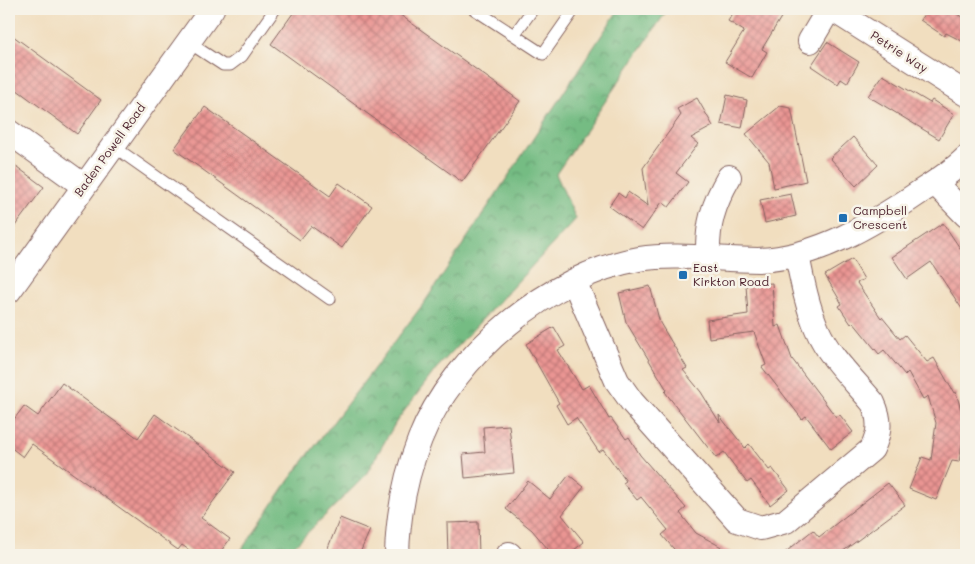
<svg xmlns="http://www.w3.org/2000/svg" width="975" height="564" font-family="Mali,sans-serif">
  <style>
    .forest { fill: url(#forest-crowns); stroke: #5f6e57 }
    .building { fill: url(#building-cross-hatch) }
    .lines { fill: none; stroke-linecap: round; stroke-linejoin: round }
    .service-casing { stroke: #84625f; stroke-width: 13 }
    .minor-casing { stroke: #84625f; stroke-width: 26 }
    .service { stroke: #fff; stroke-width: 11 }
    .minor { stroke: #fff; stroke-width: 24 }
    .poi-dot { fill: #1f6fb2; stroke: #f7f3e8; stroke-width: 2 }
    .labels { text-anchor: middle; stroke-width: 5; stroke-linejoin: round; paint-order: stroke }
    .street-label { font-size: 12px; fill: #4a1f2b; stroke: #f7f3e8 }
    .poi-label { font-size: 12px; fill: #4a1f2b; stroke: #f7f3e8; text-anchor: start }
  </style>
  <defs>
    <pattern id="forest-crowns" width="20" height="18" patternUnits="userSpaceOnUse" patternTransform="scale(1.25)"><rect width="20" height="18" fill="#74bc83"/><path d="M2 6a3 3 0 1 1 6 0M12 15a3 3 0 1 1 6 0" fill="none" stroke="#61986b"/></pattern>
    <pattern id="building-cross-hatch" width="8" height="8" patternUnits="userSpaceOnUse" patternTransform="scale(1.25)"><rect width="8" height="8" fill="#ea9593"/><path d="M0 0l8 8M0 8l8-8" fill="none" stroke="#c07978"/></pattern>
  </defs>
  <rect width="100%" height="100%" fill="#f7f3e8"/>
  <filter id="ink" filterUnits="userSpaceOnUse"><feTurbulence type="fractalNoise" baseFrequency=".02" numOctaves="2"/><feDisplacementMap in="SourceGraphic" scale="10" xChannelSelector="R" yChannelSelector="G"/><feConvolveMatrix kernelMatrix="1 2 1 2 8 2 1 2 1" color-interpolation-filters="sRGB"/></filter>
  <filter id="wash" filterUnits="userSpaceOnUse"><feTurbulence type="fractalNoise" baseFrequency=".0096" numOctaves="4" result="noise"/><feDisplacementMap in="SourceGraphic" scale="20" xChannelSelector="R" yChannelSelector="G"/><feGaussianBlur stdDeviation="1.12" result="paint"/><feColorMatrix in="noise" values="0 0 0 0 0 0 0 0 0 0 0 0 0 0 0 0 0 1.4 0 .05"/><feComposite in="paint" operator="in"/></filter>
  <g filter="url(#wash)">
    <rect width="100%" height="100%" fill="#f1debf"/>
    <path class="forest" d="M619,9H668L556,174L576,219L436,369L396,422L365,476L285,555H238L289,480L424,303Z"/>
    <g id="blocks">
      <path class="building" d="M296,9H392L520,101L462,182L271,44Z
        M736,9H786L762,49L767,52L752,78L725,62L744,31L728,21Z
        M928,9H950L966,20V43L946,33L944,36L920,20Z
        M9,33L101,100L77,134L9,84Z
        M827,42L859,62L847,83L841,79L838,84L811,66Z
        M883,75L930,103L932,100L954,114L939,139L868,96Z
        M727,95L747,100L742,128L721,124Z
        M697,98L713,126L691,138L698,144L676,173L688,182L669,207L662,202L642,230L609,206L618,193L625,198L628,192L648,206L643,168L681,115L677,109Z
        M780,106L791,108L806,181L774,188L769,162L746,134Z
        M205,107L330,196L339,183L372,206L342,248L311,226L300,240L174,149Z
        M853,137L878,165L856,186L830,158Z
        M9,161L44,187L9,234Z
        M791,194L796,216L765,223L760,200Z
        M943,223L966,257V315L931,262L907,279L892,257Z
        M852,259L864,279L857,283L881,318L882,317L900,339L905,335L927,362L934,358L954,393L956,392L965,425L959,462L952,461L936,500L909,489L922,457L931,460L936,423L928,396L923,399L908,372L905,375L884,350L879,354L853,322L851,324L839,306L842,304L825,275Z
        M772,283L775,327L780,325L792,359L836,417L840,415L853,432L831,449L806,416L802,419L762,367L766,365L754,332L709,338L707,320L748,314L746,285Z
        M650,286L660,323L687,368L683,370L701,392L720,423L719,415L745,448L749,444L769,470L772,468L789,490L770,505L751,480L747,483L724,452L716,458L665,392L667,390L626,322L619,293Z
        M554,327L565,346L558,350L582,389L589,385L609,419L611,418L626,439L629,437L640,455L686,508L680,513L696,533L736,555H679L662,535L668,530L641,497L637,500L623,483L626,481L603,449L599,452L576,418L567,424L556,405L559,403L526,344Z
        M62,383L138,438L155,414L235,472L201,518L230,539L218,555H196L182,545L178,550L32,444L23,457L9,446V426L24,406L38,416Z
        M509,425L514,473L465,478L463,454L485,452L483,427Z
        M569,475L584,487L562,515L584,542L568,555H553L532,530L506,509L528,481L550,499Z
        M888,483L905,505L838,555H782L813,530L819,537Z
        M340,518L370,530L359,555H325Z
        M478,522L479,555H448L447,523Z"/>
    </g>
  </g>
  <g filter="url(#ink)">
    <use href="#blocks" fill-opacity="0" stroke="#84625f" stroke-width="1"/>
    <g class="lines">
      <g class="service-casing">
        <path id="service" d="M474,9L543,54L571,14
          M514,35L533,9
          M188,42L223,65H230L242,56L275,9
          M113,146L330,299"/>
      </g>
      <g class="minor-casing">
        <path id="minor" d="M832,9L966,94
          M810,41L829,9
          M9,132L84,186
          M935,183L966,215
          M708,257C707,225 713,205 729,177
          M574,281L617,381L632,402L737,520L761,528L786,521L872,449C880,433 881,420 873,403C854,380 829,357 817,329C807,306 802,280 797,255
          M9,291L212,9
          M509,554L510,555
          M397,555C398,514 405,477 420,439C453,355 551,274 639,259C678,253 719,260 758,260C817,258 873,224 920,192C936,182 953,171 966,158"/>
      </g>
      <use href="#service" class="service"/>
      <use href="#minor" class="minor"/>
    </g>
  </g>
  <g class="poi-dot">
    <rect x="838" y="213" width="10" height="10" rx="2.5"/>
    <rect x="678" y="270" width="10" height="10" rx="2.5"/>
  </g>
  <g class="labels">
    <g class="street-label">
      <text transform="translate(899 52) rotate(33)" y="4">Petrie Way</text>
      <text transform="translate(110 150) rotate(-54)" y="4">Baden Powell Road</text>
    </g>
    <g class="poi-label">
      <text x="853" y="215">Campbell<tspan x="853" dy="14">Crescent</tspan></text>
      <text x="693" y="272">East<tspan x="693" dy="14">Kirkton Road</tspan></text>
    </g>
  </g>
  <rect width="975" height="564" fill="none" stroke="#f7f3e8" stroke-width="30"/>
</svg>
